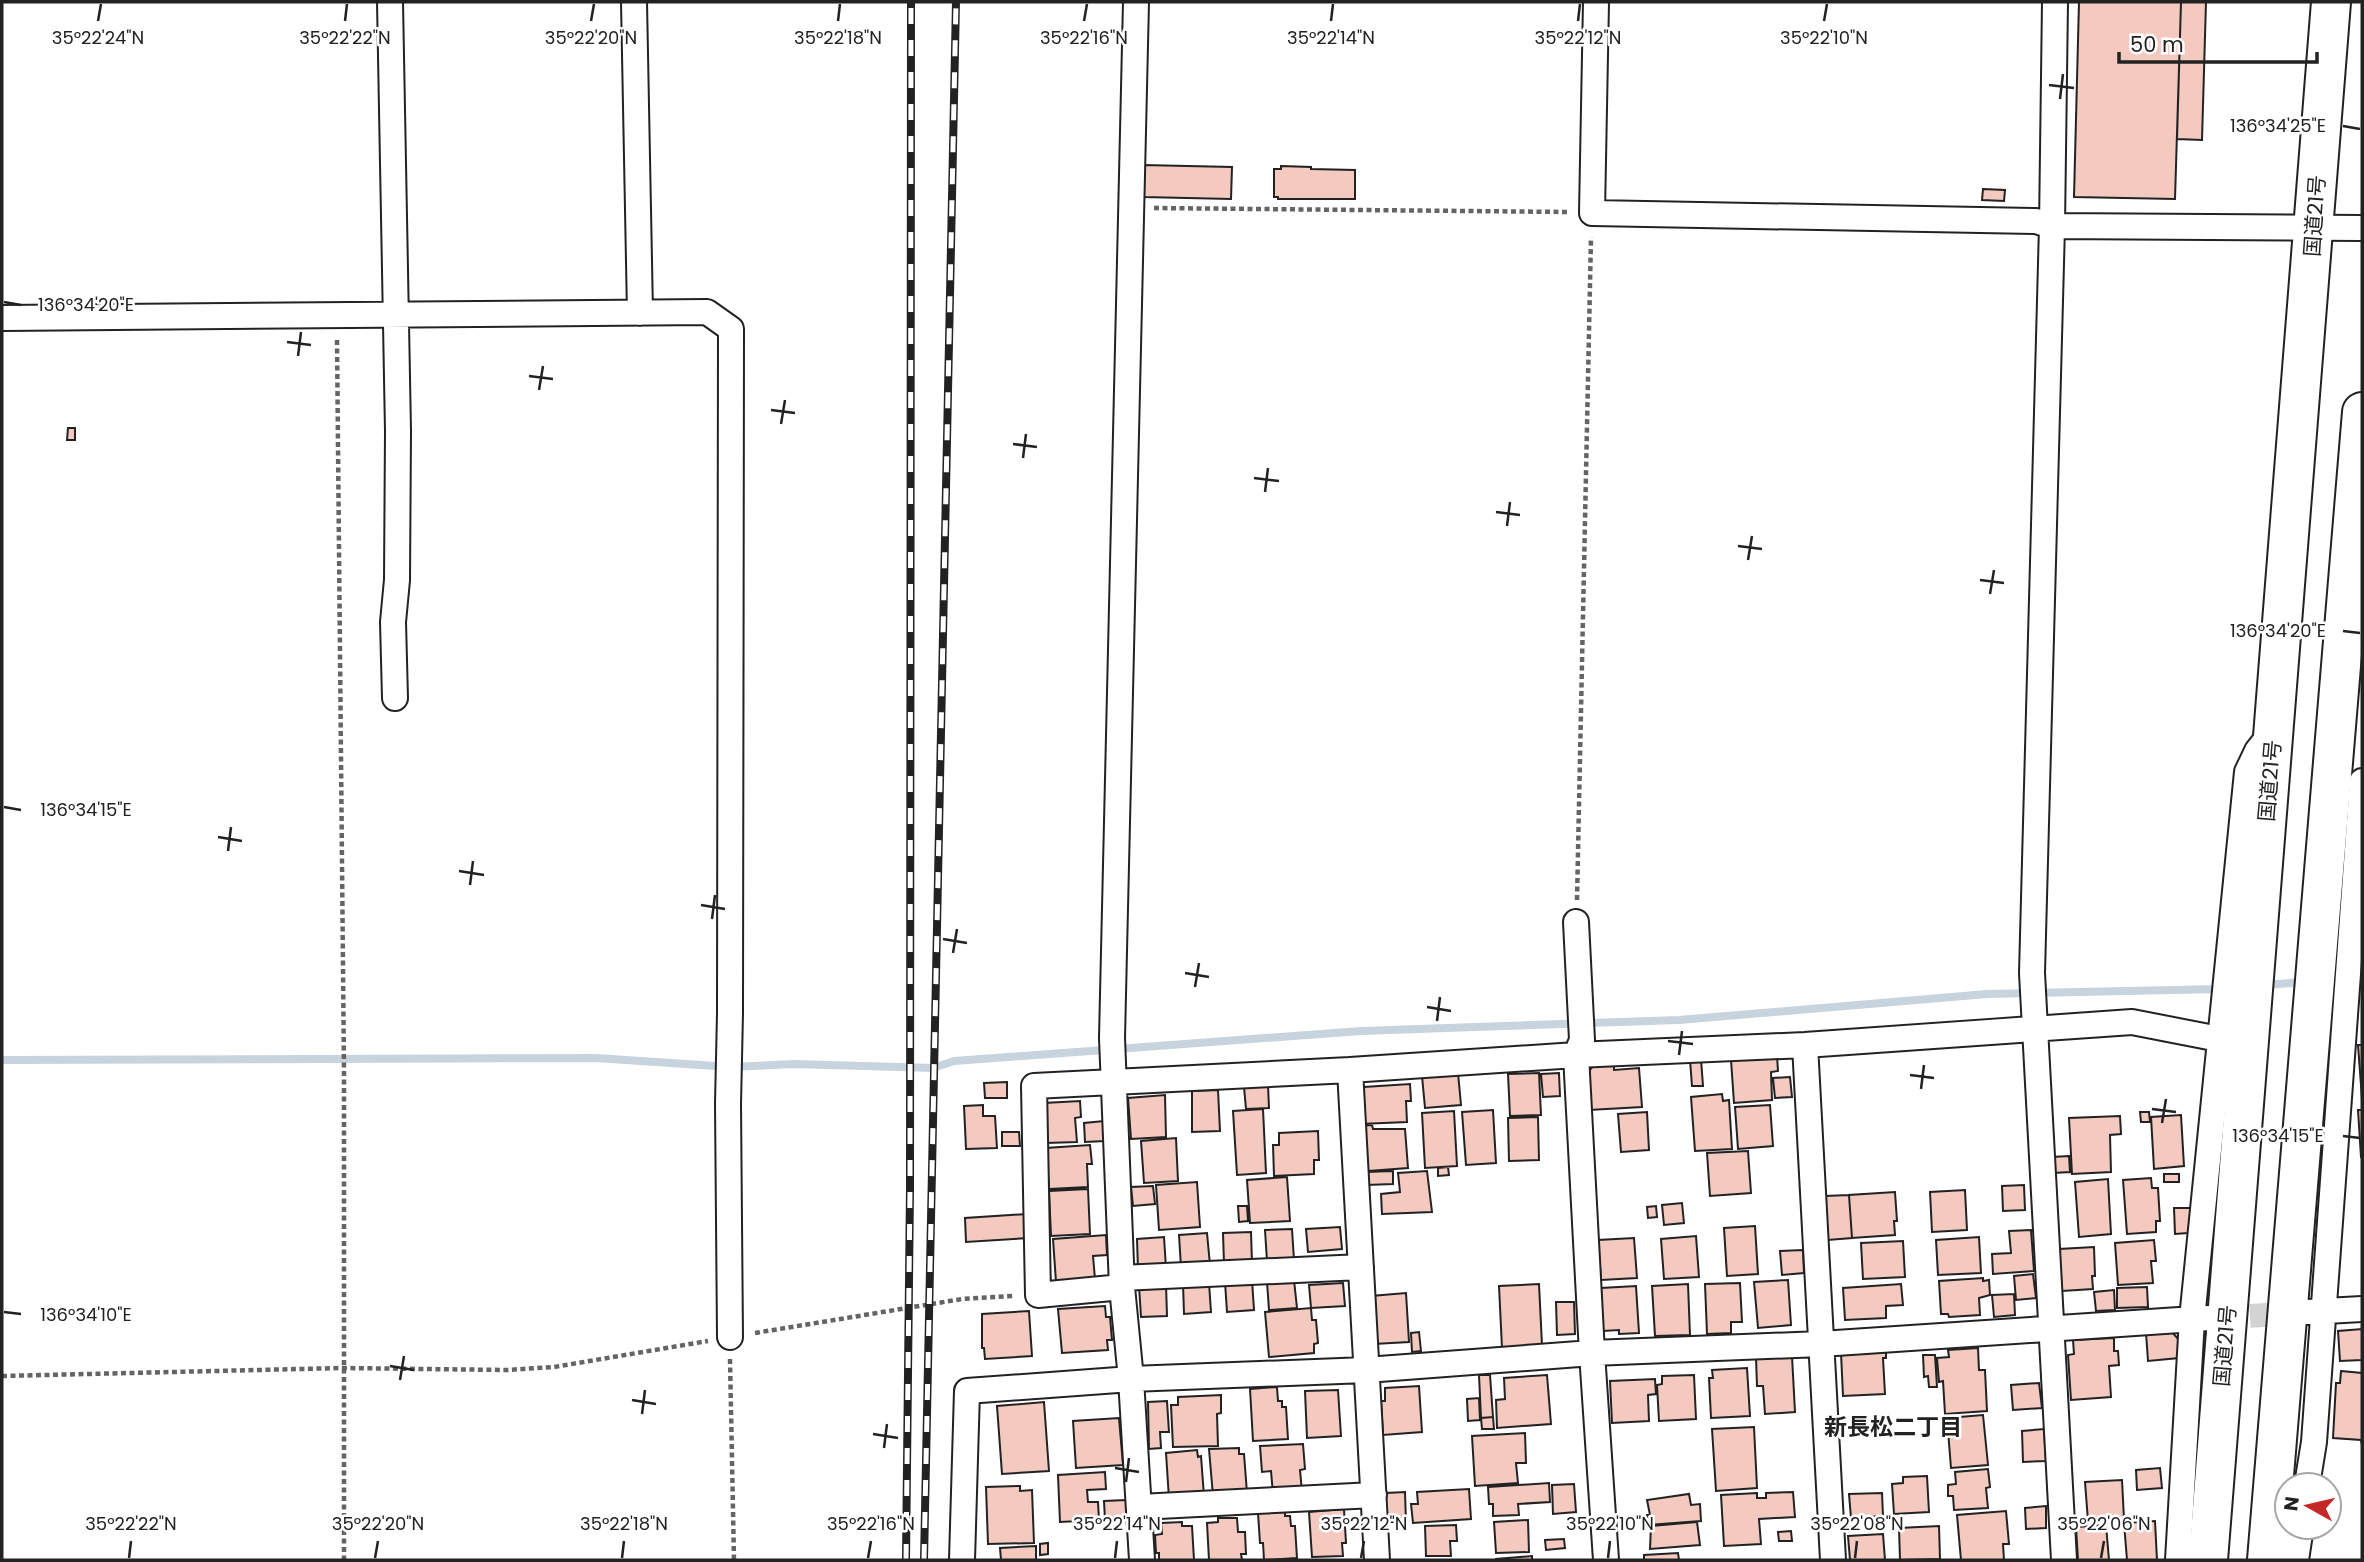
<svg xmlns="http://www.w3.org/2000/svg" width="2364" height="1562" font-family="Poppins,'Noto Sans JP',sans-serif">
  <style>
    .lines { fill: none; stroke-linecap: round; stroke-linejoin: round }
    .stream { stroke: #c7d3dd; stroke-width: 8 }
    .building { fill: #f3c9c0; stroke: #222; stroke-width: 2 }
    .minor-tunnel { stroke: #d3d3d3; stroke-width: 24; stroke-dasharray: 24 12; stroke-linecap: butt }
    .minor-casing { stroke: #222; stroke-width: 28 }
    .trunk-casing { stroke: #222; stroke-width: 42 }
    .path { stroke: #646464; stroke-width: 4.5; stroke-dasharray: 5 3.5; stroke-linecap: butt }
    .minor { stroke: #fff; stroke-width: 24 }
    .trunk { stroke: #fff; stroke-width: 38 }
    .rail-casing { stroke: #222; stroke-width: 8 }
    .rail { stroke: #fff; stroke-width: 5; stroke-dasharray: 16; stroke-linecap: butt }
    .ticks { fill: none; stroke: #222; stroke-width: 2.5 }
    .labels { text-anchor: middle; stroke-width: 5; stroke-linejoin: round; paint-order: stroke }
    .street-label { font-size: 21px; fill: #222; stroke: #fff }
    .neighbourhood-label { font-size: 23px; font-weight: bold; fill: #222; stroke: #fff }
    .ticks-label { font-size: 18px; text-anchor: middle; fill: #222; stroke: #fff; stroke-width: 5; stroke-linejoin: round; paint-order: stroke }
  </style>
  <rect width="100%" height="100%" fill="#fff"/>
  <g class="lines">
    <path class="stream" d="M2265,985L2304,982
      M2,1060L596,1058L731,1067L794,1064L933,1068L954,1061L1361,1031L1679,1020L1987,994L2221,989"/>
  </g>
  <path class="building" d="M2079,2H2181L2175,199L2074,197Z
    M2181,2H2206L2202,140L2177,139Z
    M1143,165L1232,167L1231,199L1143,197Z
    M1281,166L1311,167V169L1355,170V199H1278V197H1274V169H1281Z
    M1983,189L2005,190L2004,201L1982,200Z
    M68,428H75V440H67Z
    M2358,1045H2362V1099Z
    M1777,1056L1778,1071L1771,1072L1772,1100L1734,1103L1731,1060Z
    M1701,1059L1703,1086H1692L1690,1060Z
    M1614,1064V1070L1639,1068L1642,1107L1589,1110L1586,1075L1594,1065Z
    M1458,1073L1461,1105L1425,1108L1422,1076Z
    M1539,1073L1541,1115L1510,1116L1508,1074Z
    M1559,1073L1560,1096L1543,1097L1541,1074Z
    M1790,1077L1792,1097L1775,1098L1773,1078Z
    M1007,1082V1098H985L984,1083Z
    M1410,1084L1411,1101H1406L1407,1122L1360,1124L1358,1095H1364V1087Z
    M1268,1085L1269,1108L1246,1109L1244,1087Z
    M1218,1090L1220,1131L1192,1132V1091Z
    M1722,1094L1723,1101L1729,1100L1732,1149L1695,1151L1691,1097Z
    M1165,1095L1166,1137L1131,1139L1128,1098Z
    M1080,1101L1081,1117L1075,1118L1077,1142L1046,1143L1044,1103Z
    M983,1105V1116H995L997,1148L966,1149L964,1106Z
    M1770,1105L1773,1146L1738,1149L1735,1107Z
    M1263,1109L1266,1173L1237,1175L1233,1111Z
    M1493,1110L1496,1163L1466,1165L1462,1112Z
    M2358,1110H2362V1157H2361Z
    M1454,1111L1457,1166L1425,1168L1422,1113Z
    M1647,1112L1649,1150L1621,1152L1618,1114Z
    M2140,1112H2149L2150,1122H2141Z
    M2181,1115L2184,1166L2154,1169L2151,1117Z
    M2120,1116L2121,1134L2110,1135L2111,1172L2072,1174L2069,1118Z
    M1538,1117L1539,1160L1509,1161L1508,1118Z
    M1104,1121L1105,1141L1085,1142L1084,1123Z
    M1372,1125L1373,1129H1405L1408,1168L1368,1171L1359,1126Z
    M1318,1131L1319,1160H1314V1174L1274,1176L1273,1145H1279V1133Z
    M1002,1132H1019L1020,1146H1002Z
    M1176,1138L1178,1181L1144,1183L1141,1141Z
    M1090,1145L1092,1164H1087L1088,1187L1049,1189L1046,1148Z
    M1748,1151L1751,1193L1710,1196L1707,1153Z
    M2069,1156L2070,1172L2053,1173L2052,1157Z
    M1448,1167L1449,1175L1438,1176V1168Z
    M1393,1171V1184L1366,1185V1172Z
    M1427,1171L1432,1212L1382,1214L1381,1194L1400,1192L1398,1173Z
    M2164,1174H2179V1182H2164Z
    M1287,1177L1290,1221L1250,1223L1247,1180Z
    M2151,1178L2152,1188H2158L2160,1221H2156V1232L2127,1234L2123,1180Z
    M2108,1179L2111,1234L2079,1237L2075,1182Z
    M1197,1182L1200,1227L1159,1230L1156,1185Z
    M2024,1185L2025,1210L2003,1211L2002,1186Z
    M1153,1186L1155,1204L1133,1206L1131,1187Z
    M1088,1189L1090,1234L1051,1236L1049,1191Z
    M1965,1190L1967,1230L1932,1232L1930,1192Z
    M1895,1192L1897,1221H1894L1895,1235L1852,1238L1849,1195Z
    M1849,1195L1852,1238L1828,1240L1825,1196Z
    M1682,1203L1684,1223L1664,1225L1662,1205Z
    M1238,1206H1247L1248,1221L1239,1222Z
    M1656,1206L1657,1217L1648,1218L1647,1207Z
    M2174,1208H2192L2188,1233L2175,1234Z
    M1027,1214L1029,1238L966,1242L965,1218Z
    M1755,1226L1758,1274L1727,1276L1724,1228Z
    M1340,1227L1342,1249L1308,1252L1306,1229Z
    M1292,1229L1294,1260L1267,1261L1265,1230Z
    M2031,1230L2034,1271L1993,1274L1992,1254L2011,1253L2009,1231Z
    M1251,1232L1252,1263L1224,1264L1223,1233Z
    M1207,1233L1210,1265L1181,1267L1179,1235Z
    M1106,1235L1107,1255L1093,1256L1095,1279L1056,1282L1053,1239Z
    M1696,1236L1699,1277L1664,1279L1661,1239Z
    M1164,1237L1166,1268L1138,1269L1137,1239Z
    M1979,1237L1981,1273L1938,1275L1936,1240Z
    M1634,1238L1637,1278L1601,1280L1598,1240Z
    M2154,1240L2156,1261H2151L2153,1283L2118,1285L2115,1243Z
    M1903,1241L1905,1277L1863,1279L1861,1243Z
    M2094,1247L2095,1276H2092L2093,1289L2062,1291L2059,1249Z
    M1803,1250L1804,1273L1782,1275L1780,1251Z
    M2033,1274L2036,1298L2016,1300L2014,1276Z
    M1983,1278V1281L1989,1280L1990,1295L1979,1298L1980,1315L1949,1317L1948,1314H1941L1939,1281Z
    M1252,1280L1254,1310L1227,1312L1225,1282Z
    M1294,1280L1297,1308L1269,1310L1267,1282Z
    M1788,1280L1791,1325L1758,1328L1754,1282Z
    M1209,1283L1211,1312L1184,1314L1183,1284Z
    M1343,1283L1345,1306L1311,1308L1309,1285Z
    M1740,1283L1742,1322H1731V1333L1707,1334L1705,1284Z
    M1539,1284L1542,1345L1502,1348L1499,1286Z
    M1688,1284L1690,1335L1655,1336L1652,1286Z
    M1901,1284L1903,1305L1886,1306V1318L1845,1320L1843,1288Z
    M1166,1285L1167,1316L1141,1317L1139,1286Z
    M1636,1286L1639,1333L1619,1334V1330L1603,1331L1601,1288Z
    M2147,1287L2148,1307L2117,1308V1288Z
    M2114,1290L2115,1310L2096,1311L2094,1292Z
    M1406,1293L1409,1342L1374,1344L1371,1296Z
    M2014,1294L2015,1315L1994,1317L1992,1295Z
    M1556,1302H1574L1575,1334L1557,1335Z
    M1105,1306L1106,1317H1110L1112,1340H1107L1108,1350L1062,1353L1058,1309Z
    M1311,1308L1312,1320H1316L1318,1343L1314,1344V1353L1269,1357L1265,1312Z
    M1029,1311L1032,1356L985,1359L984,1348H982V1314Z
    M2362,1329V1360L2340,1361L2338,1331Z
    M2171,1331L2180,1341L2179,1358L2148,1361L2146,1333Z
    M1419,1332L1421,1351L1412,1352L1411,1333Z
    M2114,1338V1351H2118L2119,1365L2109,1366L2111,1397L2071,1400L2068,1355L2074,1354L2073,1340Z
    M1978,1348L1979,1370H1985L1987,1411L1945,1414L1943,1381L1939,1382L1937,1358L1949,1357L1948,1350Z
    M1886,1351V1358H1883L1885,1394L1843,1396L1841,1353Z
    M1923,1355H1935L1937,1387H1929L1928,1376L1924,1377Z
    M1792,1356L1795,1412L1765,1414L1763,1386H1757L1756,1358Z
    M1747,1368L1750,1416L1711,1418L1709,1378H1713L1712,1370Z
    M2341,1371L2362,1373V1445L2361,1440L2333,1438L2336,1383H2340Z
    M1479,1375H1490L1493,1417L1481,1418Z
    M1547,1375L1551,1424L1497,1428L1496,1400L1505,1399L1504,1378Z
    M1694,1375L1696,1419L1659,1421L1657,1385L1662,1384V1376Z
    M1655,1379L1656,1394L1648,1395L1649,1421L1612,1423L1610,1381Z
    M2039,1383L2042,1408L2013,1410L2011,1385Z
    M1419,1386L1422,1432L1383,1435L1381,1401H1385V1388Z
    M1277,1387L1278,1401H1282V1407H1286L1288,1439L1253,1441L1250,1389Z
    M1338,1390L1341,1436L1307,1438L1305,1391Z
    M1221,1395V1413L1217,1414L1218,1446L1173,1447L1171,1405H1178V1397Z
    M1479,1398L1480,1420L1468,1421L1467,1399Z
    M1167,1401L1169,1432H1160L1161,1448L1149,1449L1148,1402Z
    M1044,1402L1049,1471L1002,1474L997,1406Z
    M1983,1415L1988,1465L1951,1468L1947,1418Z
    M1493,1417L1494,1429H1482L1481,1418Z
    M1119,1418L1123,1465L1076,1468L1073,1421Z
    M1754,1427L1757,1488L1716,1491L1712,1429Z
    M2044,1429L2046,1461L2023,1462L2022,1431Z
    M1525,1433L1526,1463H1516L1518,1483L1475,1486L1472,1436Z
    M1303,1444L1305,1469L1300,1470L1302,1492L1273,1494L1271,1471L1262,1472L1260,1446Z
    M1239,1448V1454H1244L1247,1493L1213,1496L1209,1449Z
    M1197,1450L1198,1457L1201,1456L1204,1496L1169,1499L1166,1453Z
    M2160,1468L2162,1488L2137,1490L2136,1470Z
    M1988,1469L1990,1487L1986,1488L1988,1508L1954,1510L1953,1496H1948V1485L1956,1484L1955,1472Z
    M1105,1472L1106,1489L1087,1490L1088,1502H1098L1099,1520L1060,1522L1058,1475Z
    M1927,1476L1929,1512L1894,1514L1892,1484L1903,1483V1477Z
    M2122,1480L2124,1519L2088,1521L2085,1482Z
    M1549,1483L1550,1502L1518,1504L1519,1515L1493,1516V1504H1489L1488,1487Z
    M1574,1484L1576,1512L1553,1514L1552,1485Z
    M1020,1486V1491L1032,1490L1034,1543L988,1544L986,1487Z
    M1469,1489L1471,1519L1413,1523L1411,1504H1418L1417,1492Z
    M1405,1492L1406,1522H1386V1493Z
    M1793,1492L1795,1517L1759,1519L1761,1544L1724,1546L1721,1495L1757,1493V1498H1766V1493Z
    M1882,1493L1883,1516L1851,1518L1849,1494Z
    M1689,1494L1691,1505L1700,1504L1701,1521L1648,1525L1647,1515H1650L1647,1500Z
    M1126,1500L1127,1519L1105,1520L1104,1501Z
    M2046,1506V1528L2026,1529L2025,1508Z
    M1344,1509L1346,1543H1342L1343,1556L1312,1557L1309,1512Z
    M2006,1511L2009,1544H2003L2004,1560H1961L1957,1515Z
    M1285,1512V1516H1290L1291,1526H1295L1297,1558L1264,1560L1263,1543H1260L1258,1513Z
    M1218,1518H1237L1238,1532H1245L1246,1554H1241L1242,1560H1209L1207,1523L1218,1522Z
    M1528,1520L1529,1552L1496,1553L1494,1522Z
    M2155,1521L2157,1560H2127L2124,1523Z
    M1182,1522V1526H1192L1194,1560H1159V1553H1156L1155,1535L1162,1534L1161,1523Z
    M1697,1522L1700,1545L1650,1549L1651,1526Z
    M1456,1525L1457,1541H1450L1451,1556H1426L1425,1526Z
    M2106,1525L2109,1560H2078L2076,1527Z
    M1939,1526L1940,1559L1900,1560L1899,1528Z
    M1791,1531L1792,1541H1779L1778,1532Z
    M1883,1534L1885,1560H1850L1848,1536Z
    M1564,1539L1565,1548L1546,1550L1545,1540Z
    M1048,1543V1554L1040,1555V1544Z
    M1036,1546V1560H1001L1000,1548Z
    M1678,1553L1679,1560H1644V1555Z
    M1532,1556V1560H1496V1559Z"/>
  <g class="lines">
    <path class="minor-tunnel" d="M2214,1318L2299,1313"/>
    <g class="minor-casing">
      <path id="minor" d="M390,2L398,431L397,580L393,622L395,698
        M634,2L640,313
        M1136,2L1112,1038L1122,1287L1131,1379L1142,1560
        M1596,2L1592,213L2036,221L2052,226L2362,228
        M2055,2L2052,226L2032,973L2064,1560
        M2,318L707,312L731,329L730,1013L728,1104L730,1337
        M1576,922L1582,1040L1576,1055L1592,1353L1606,1560
        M1805,1045L1833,1560
        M1350,1070L1377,1560
        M1121,1278L1361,1267
        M1122,1287L1038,1295L1034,1086L1350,1070L1576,1055L1805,1045L2132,1022L2219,1039
        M2307,1312L2362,1309
        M2307,1485L2314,1442L2362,781
        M1139,1507L1374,1495
        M962,1560L967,1391L1131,1379L1366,1370L1592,1353L1821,1344L2209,1318
        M2178,1560L2192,1319L2247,772L2257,751L2268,737
        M2296,1560L2301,1527"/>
    </g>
    <g class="trunk-casing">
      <path id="trunk" d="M2208,1560L2331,2
        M2267,1560L2362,412"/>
    </g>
    <path class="path" d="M1154,208L1569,212
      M337,340L344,1071V1560
      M1577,900L1591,237
      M755,1333L962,1299L1013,1296
      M730,1359L734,1560
      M2,1376L343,1368L507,1370L554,1367L708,1341"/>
    <use href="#minor" class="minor"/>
    <use href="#trunk" class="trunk"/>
    <g class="rail-casing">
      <path id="rail" d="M906,1560L910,1188L911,2
        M924,1560L956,2"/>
    </g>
    <use href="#rail" class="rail"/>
  </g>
  <path class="ticks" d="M98,21L101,4M345,21L347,4M591,21L594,4M838,21L840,4M1084,21L1087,4M1331,21L1333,4M1578,21L1580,4M1824,21L1827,4M2049,85L2074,88M2060,99L2063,74M2343,126L2360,129M4,302L21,305M287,342L311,345M298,356L301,332M529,376L553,379M539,390L543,366M771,410L795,413M781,424L785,400M1013,444L1037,447M1023,458L1026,434M1254,478L1279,481M1265,492L1268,468M1496,512L1520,515M1507,526L1510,502M1738,546L1762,549M1748,560L1752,536M1980,580L2004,583M1990,594L1994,570M2343,631L2360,633M4,807L21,810M218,837L242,841M228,851L231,827M459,871L484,875M470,885L473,861M701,905L725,909M712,919L715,895M943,939L967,943M953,953L957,929M1185,973L1209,977M1195,987L1199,963M1427,1007L1451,1011M1437,1021L1440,997M1668,1041L1693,1044M1679,1055L1682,1031M1910,1075L1934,1078M1921,1089L1924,1065M2152,1109L2176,1112M2162,1123L2166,1099M2343,1136L2360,1138M4,1312L21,1314M390,1366L414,1370M400,1380L404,1356M632,1400L656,1404M642,1414L645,1390M873,1434L898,1438M884,1448L887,1424M1115,1468L1139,1472M1126,1482L1129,1458M129,1558L131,1541M375,1558L378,1541M622,1558L624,1541M868,1558L871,1541M1115,1558L1117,1541M1361,1558L1364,1541M1608,1558L1610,1541M1855,1558L1857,1541M2101,1558L2104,1541"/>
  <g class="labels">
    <g class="street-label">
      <text transform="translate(2315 216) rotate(-86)" y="7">国道21号</text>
      <text transform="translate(2270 781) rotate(-85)" y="7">国道21号</text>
      <text transform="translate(2225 1346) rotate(-85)" y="7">国道21号</text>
    </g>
    <g class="neighbourhood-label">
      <text x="1893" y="1435">新長松二丁目</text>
    </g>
  </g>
  <g class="ticks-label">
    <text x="98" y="44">35°22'24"N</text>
    <text x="345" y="44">35°22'22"N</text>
    <text x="591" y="44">35°22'20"N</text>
    <text x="838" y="44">35°22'18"N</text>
    <text x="1084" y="44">35°22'16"N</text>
    <text x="1331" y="44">35°22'14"N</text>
    <text x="1578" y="44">35°22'12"N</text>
    <text x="1824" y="44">35°22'10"N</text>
    <text x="2278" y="132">136°34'25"E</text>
    <text x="86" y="311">136°34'20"E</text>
    <text x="2278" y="637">136°34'20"E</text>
    <text x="86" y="816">136°34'15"E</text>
    <text x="2278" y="1142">136°34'15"E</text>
    <text x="86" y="1321">136°34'10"E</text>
    <text x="131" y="1530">35°22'22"N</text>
    <text x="378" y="1530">35°22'20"N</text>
    <text x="624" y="1530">35°22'18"N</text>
    <text x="871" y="1530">35°22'16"N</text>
    <text x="1117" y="1530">35°22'14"N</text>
    <text x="1364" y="1530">35°22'12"N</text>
    <text x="1610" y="1530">35°22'10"N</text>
    <text x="1857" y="1530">35°22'08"N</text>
    <text x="2104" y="1530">35°22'06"N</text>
  </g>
  <rect width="2364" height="1562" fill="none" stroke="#222222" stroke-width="7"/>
  <g transform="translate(2308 1506) rotate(278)"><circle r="33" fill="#ffffff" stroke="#a7a7a7" stroke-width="2"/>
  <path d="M0-5L12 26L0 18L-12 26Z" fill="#c62828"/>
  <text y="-10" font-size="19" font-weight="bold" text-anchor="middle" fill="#222222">N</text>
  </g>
  <path d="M2119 52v10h198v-10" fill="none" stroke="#222222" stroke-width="3.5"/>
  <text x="2130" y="52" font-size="21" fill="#222222" stroke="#ffffff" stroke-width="5" paint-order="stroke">50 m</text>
</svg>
